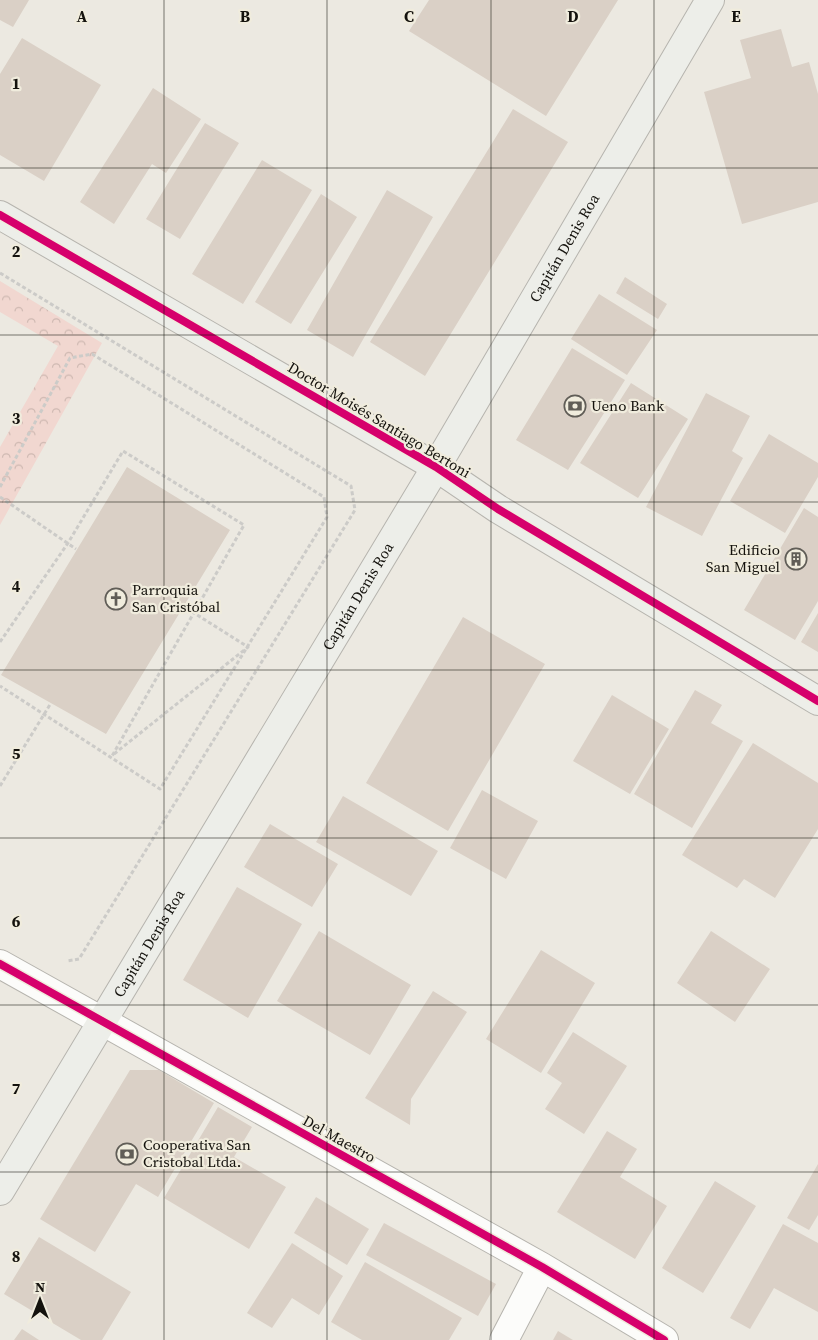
<svg xmlns="http://www.w3.org/2000/svg" width="818" height="1340" font-family="'Source Serif 4',serif">
  <style>
    .park { fill: url(#park-crowns) }
    .building { fill: #dad0c6 }
    .lines { fill: none; stroke-linecap: round; stroke-linejoin: round }
    .street-casing { stroke: #b6b4ae; stroke-width: 30 }
    .secondary-casing { stroke: #b6b4ae; stroke-width: 30 }
    .path { stroke: #cccbc8; stroke-width: 3; stroke-dasharray: 4 2.5; stroke-linecap: butt }
    .street { stroke: #fcfcfa; stroke-width: 28 }
    .secondary { stroke: #edeee9; stroke-width: 28 }
    .cycleway-casing { stroke: #f0ecdd; stroke-width: 11 }
    .cycleway { stroke: #d6006c; stroke-width: 8 }
    .grid { fill: none; stroke: #14120d; stroke-width: 1; stroke-opacity: 0.55 }
    .labels { text-anchor: middle; stroke-width: 4.5; stroke-linejoin: round; paint-order: stroke }
    .street-label { font-size: 15px; fill: #14120d; stroke: #f0ecdd }
    .poi-label { font-size: 15px; fill: #14120d; stroke: #f0ecdd; text-anchor: start }
    .grid-label { font-size: 16px; text-anchor: middle; font-weight: bold; fill: #14120d; stroke: #f0ecdd; stroke-width: 4.5; stroke-linejoin: round; paint-order: stroke }
  </style>
  <defs>
    <pattern id="park-crowns" width="20" height="18" patternUnits="userSpaceOnUse" patternTransform="scale(1.25)"><rect width="20" height="18" fill="#f1d7d0"/><path d="M2 6a3 3 0 1 1 6 0M12 15a3 3 0 1 1 6 0" fill="none" stroke="#ceb8b1"/></pattern>
  </defs>
  <rect width="100%" height="100%" fill="#ece9e1"/>
  <path class="park" d="M0,281L102,343L0,525V447L58,346L0,312Z"/>
  <path class="building" d="M0,0H29L13,27L0,20Z
    M429,0H618L546,116L409,31Z
    M781,29L792,67L809,62L818,94V202L742,224L704,92L751,78L740,40Z
    M22,38L101,85L44,181L0,155V74Z
    M153,88L201,119L166,173L152,164L114,224L80,202Z
    M513,109L568,142L425,376L370,342Z
    M205,123L239,143L180,239L146,219Z
    M262,160L312,190L243,304L192,274Z
    M387,190L433,217L353,357L307,330Z
    M321,194L357,217L291,324L255,302Z
    M625,277L667,304L658,319L616,293Z
    M599,294L657,330L627,375L571,339Z
    M572,348L625,380L568,470L516,440Z
    M631,383L688,419L638,498L580,463Z
    M706,393L750,416L732,451L743,458L702,536L646,507Z
    M769,434L818,463V477L785,533L730,501Z
    M127,467L230,530L106,734L1,675Z
    M804,508L818,517V601L795,640L744,610Z
    M818,613V652L801,642Z
    M463,617L545,664L448,831L366,783Z
    M695,690L722,705L711,723L743,741L692,828L634,794Z
    M612,695L669,729L630,794L573,761Z
    M753,743L818,783V829L775,898L744,879L737,888L682,855Z
    M482,790L538,821L506,879L450,848Z
    M343,796L438,851L411,896L316,842Z
    M270,824L338,864L312,907L244,867Z
    M237,887L302,924L248,1018L183,980Z
    M319,931L411,985L370,1055L277,1001Z
    M711,931L770,969L735,1022L677,983Z
    M541,950L595,983L541,1073L486,1039Z
    M433,991L467,1012L411,1099L410,1125L365,1098Z
    M573,1032L627,1066L584,1134L545,1109L562,1083L547,1073Z
    M130,1070H159L214,1103L158,1197L136,1184L95,1252L40,1219Z
    M218,1107L252,1127L234,1157L286,1187L249,1249L164,1198Z
    M607,1131L637,1149L620,1177L667,1206L635,1259L557,1212Z
    M818,1164V1215L809,1230L787,1218Z
    M715,1181L756,1206L703,1293L662,1268Z
    M316,1197L369,1229L347,1265L294,1233Z
    M384,1223L496,1284L478,1316L366,1255Z
    M783,1224L818,1243V1312L774,1288L750,1329L730,1318Z
    M39,1237L131,1292L102,1340H81L4,1294Z
    M292,1243L343,1276L319,1315L292,1298L272,1328L247,1313Z
    M365,1262L462,1318L449,1340H362L331,1322Z
    M22,1329L39,1340H14Z
    M558,1331L573,1340H553Z"/>
  <g class="lines">
    <g class="street-casing">
      <path id="street" d="M0,964L542,1267L664,1340
        M504,1340L542,1267"/>
    </g>
    <g class="secondary-casing">
      <g id="secondary">
        <path d="M0,215L436,467L498,509L818,701"/>
        <path id="s1" d="M0,1191L436,467L710,0"/>
      </g>
    </g>
    <path class="path" d="M0,273L351,486L355,510L79,959L67,961
      M0,487L70,358L92,354L324,497L327,517L160,789L0,686
      M0,497L76,549
      M0,642L68,543L123,451L244,525L112,756
      M114,754L248,647L183,606
      M0,786L51,703"/>
    <use href="#street" class="street"/>
    <use href="#secondary" class="secondary"/>
    <g class="cycleway-casing">
      <path id="cycleway" d="M0,215L436,467L498,509L818,701
        M0,964L542,1267L664,1340"/>
    </g>
    <use href="#cycleway" class="cycleway"/>
  </g>
  <path class="grid" d="M164,0V1340M327,0V1340M491,0V1340M654,0V1340M0,168H818M0,335H818M0,502H818M0,670H818M0,838H818M0,1005H818M0,1172H818"/>
  <defs>
    <g id="bank-ring" transform="scale(1.125)"><circle r="9.5" fill="#f0ecdd" stroke="#605d57" stroke-width="1.5"/><path d="M-6-4H6V4H-6ZM0-2.3a2.3 2.3 0 1 0 0 4.6a2.3 2.3 0 1 0 0-4.6Z" fill="#605d57"/></g>
    <g id="building-ring" transform="scale(1.125)"><circle r="9.5" fill="#f0ecdd" stroke="#605d57" stroke-width="1.5"/><path d="M-4-6H4V6H1V3H-1V6H-4ZM-2.5-4.3h1.7v1.8h-1.7ZM.8-4.3h1.7v1.8H.8ZM-2.5-1h1.7V.8h-1.7ZM.8-1h1.7V.8H.8Z" fill="#605d57"/></g>
    <g id="church-ring" transform="scale(1.125)"><circle r="9.5" fill="#f0ecdd" stroke="#605d57" stroke-width="1.5"/><path d="M-1.2-6h2.4v3.5h3.3v2.4h-3.3V6h-2.4V-.1h-3.3v-2.4h3.3Z" fill="#605d57"/></g>
  </defs>
  <g fill-rule="evenodd">
    <use href="#bank-ring" x="575" y="406"/>
    <use href="#building-ring" x="796" y="559"/>
    <use href="#church-ring" x="116" y="599"/>
    <use href="#bank-ring" x="127" y="1154"/>
  </g>
  <g class="labels">
    <g class="street-label">
      <text dy="5" stroke="none"><textPath href="#s1" startOffset="1099">Capitán Denis Roa</textPath></text>
      <text transform="translate(379 420) rotate(31)" y="5">Doctor Moisés Santiago Bertoni</text>
      <text dy="5" stroke="none"><textPath href="#s1" startOffset="694">Capitán Denis Roa</textPath></text>
      <text dy="5" stroke="none"><textPath href="#s1" startOffset="289">Capitán Denis Roa</textPath></text>
      <text transform="translate(339 1139) rotate(29)" y="5">Del Maestro</text>
    </g>
    <g class="poi-label">
      <text x="591" y="411">Ueno Bank</text>
      <text x="780" y="555" text-anchor="end">Edificio<tspan x="780" dy="17">San Miguel</tspan></text>
      <text x="132" y="595">Parroquia<tspan x="132" dy="17">San Cristóbal</tspan></text>
      <text x="143" y="1150">Cooperativa San<tspan x="143" dy="17">Cristobal Ltda.</tspan></text>
    </g>
  </g>
  <g class="grid-label">
    <text x="82" y="22">A</text>
    <text x="245" y="22">B</text>
    <text x="409" y="22">C</text>
    <text x="573" y="22">D</text>
    <text x="736" y="22">E</text>
    <text x="16" y="89">1</text>
    <text x="16" y="257">2</text>
    <text x="16" y="424">3</text>
    <text x="16" y="592">4</text>
    <text x="16" y="759">5</text>
    <text x="16" y="927">6</text>
    <text x="16" y="1094">7</text>
    <text x="16" y="1262">8</text>
  </g>
  <g transform="translate(40 1300)" stroke="#f0ecdd" stroke-width="4" paint-order="stroke">
  <path d="M0-4L9 19L0 12L-9 19Z" fill="#14120d"/>
  <text y="-8" font-size="14" font-weight="bold" text-anchor="middle" fill="#14120d">N</text>
  </g>
</svg>
